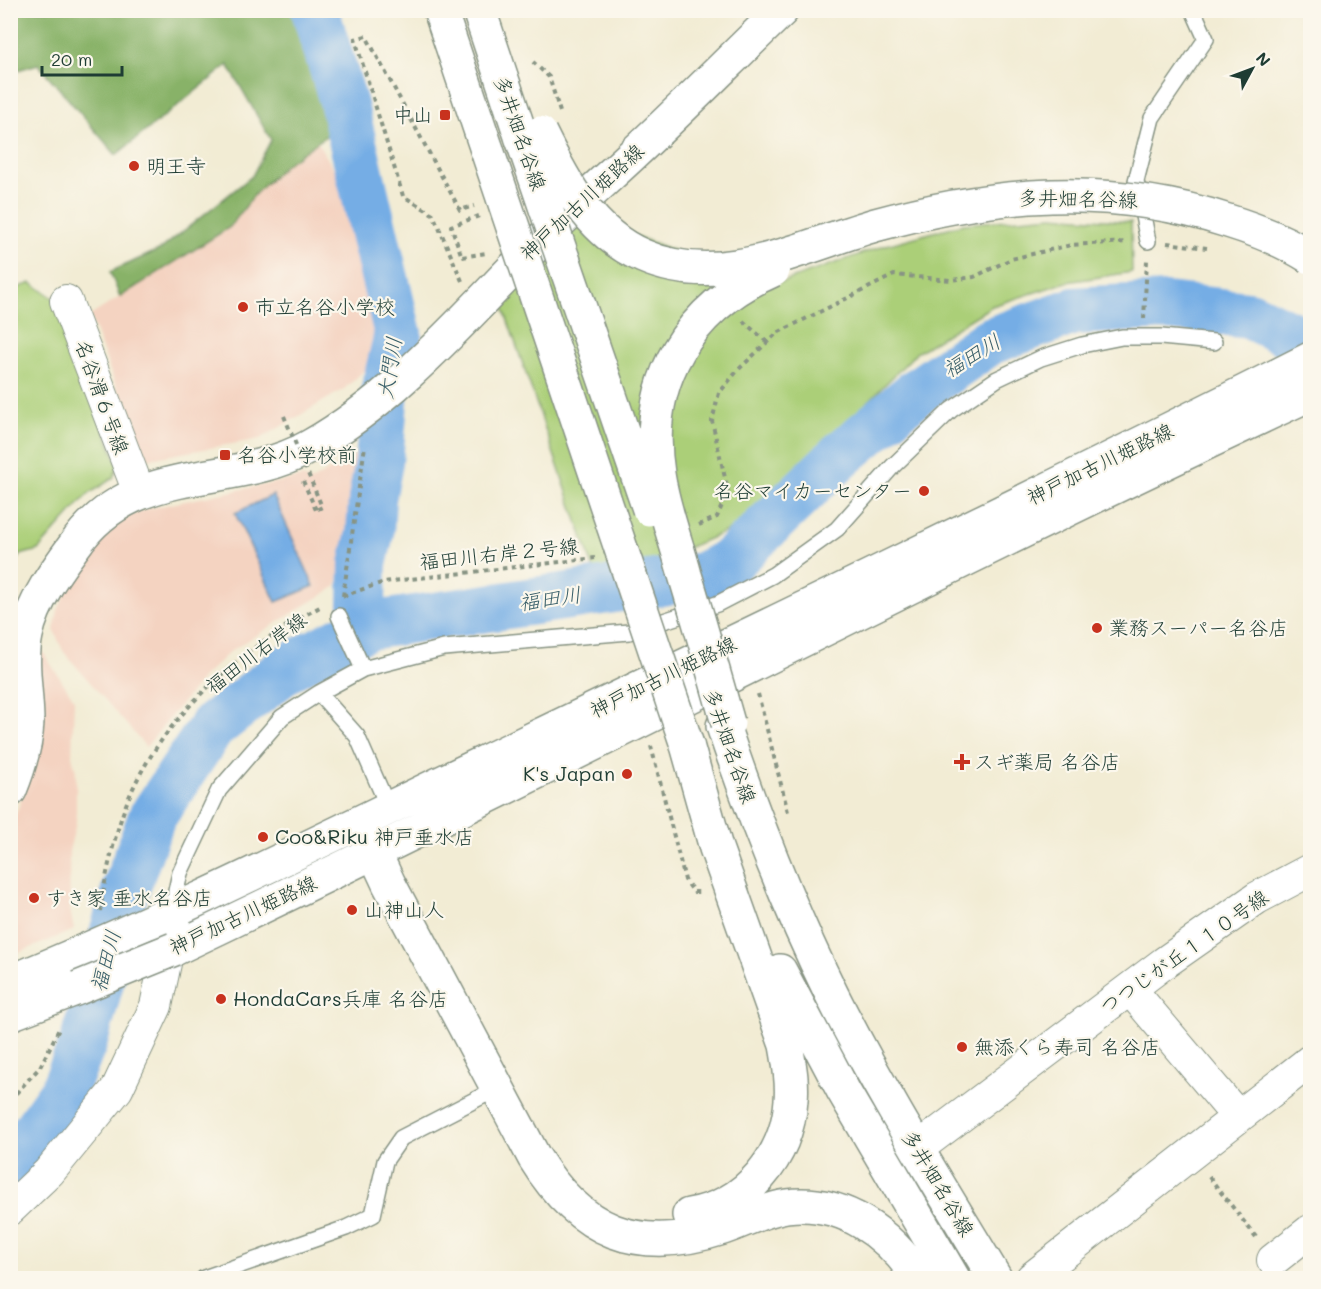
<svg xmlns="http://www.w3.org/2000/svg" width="1321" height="1289" font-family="Mali,'Klee One',sans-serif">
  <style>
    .built { fill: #f4d3c1 }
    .green { fill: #abcf78; stroke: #658656; stroke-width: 1.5 }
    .forest { fill: #88b268; stroke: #54784e; stroke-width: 1.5 }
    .water { fill: #75ade5; stroke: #4a758c; stroke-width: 1.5 }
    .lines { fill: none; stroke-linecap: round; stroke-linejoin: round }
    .river { stroke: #75ade5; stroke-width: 48 }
    .service-casing { stroke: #889484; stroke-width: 18 }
    .minor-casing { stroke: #889484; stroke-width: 34 }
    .tertiary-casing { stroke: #889484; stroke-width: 36 }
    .primary-casing { stroke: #889484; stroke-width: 36 }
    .path { stroke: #889484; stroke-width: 4; stroke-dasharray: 4.5 4.5; stroke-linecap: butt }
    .service { stroke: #fff; stroke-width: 15 }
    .minor { stroke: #fff; stroke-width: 32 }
    .tertiary { stroke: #fff; stroke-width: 33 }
    .primary { stroke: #fff; stroke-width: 33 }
    .tertiary-bridge-casing { stroke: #889484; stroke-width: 36; stroke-linecap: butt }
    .primary-bridge-casing { stroke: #889484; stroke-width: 36; stroke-linecap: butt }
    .path-bridge { stroke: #889484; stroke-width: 4; stroke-dasharray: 4.5 4.5; stroke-linecap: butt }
    .tertiary-bridge { stroke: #fff; stroke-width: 33 }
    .primary-bridge { stroke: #fff; stroke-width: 33 }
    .poi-dot { fill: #c8321e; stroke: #fbf7ec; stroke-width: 2 }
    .labels { text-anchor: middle; stroke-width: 4.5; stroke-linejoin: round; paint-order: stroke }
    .poi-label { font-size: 20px; fill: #1f3d34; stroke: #fbf7ec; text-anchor: start }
    .street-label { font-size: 20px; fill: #1f3d34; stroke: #fbf7ec }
    .water-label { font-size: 21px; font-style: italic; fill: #395f69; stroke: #fbf7ec }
  </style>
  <rect width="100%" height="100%" fill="#fbf7ec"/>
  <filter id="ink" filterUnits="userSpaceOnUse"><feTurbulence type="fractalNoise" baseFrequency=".0167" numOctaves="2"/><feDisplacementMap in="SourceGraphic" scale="12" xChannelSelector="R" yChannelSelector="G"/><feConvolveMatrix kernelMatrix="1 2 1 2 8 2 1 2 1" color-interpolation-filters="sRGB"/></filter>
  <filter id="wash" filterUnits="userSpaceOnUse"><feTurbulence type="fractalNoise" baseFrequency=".008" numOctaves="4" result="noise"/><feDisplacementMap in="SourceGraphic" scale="24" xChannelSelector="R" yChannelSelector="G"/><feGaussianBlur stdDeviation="1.35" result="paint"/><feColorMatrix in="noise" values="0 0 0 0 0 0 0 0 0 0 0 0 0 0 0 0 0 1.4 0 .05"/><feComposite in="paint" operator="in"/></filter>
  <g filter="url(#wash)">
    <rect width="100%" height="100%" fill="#f2ecd4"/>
    <path class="built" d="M317,142L367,221L389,348L344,389L260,439L143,460L90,316L230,227L255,194L285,165Z
      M358,453L337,586L232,650L205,675L146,747L63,651L54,630L58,610L73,578L98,542L126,517L151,508L303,477L310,482Z
      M40,648L74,699L72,756L76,772V823L69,851L70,909L74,930L11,956V823L19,806L35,755Z"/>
    <path class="green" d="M581,216L771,286L886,245L963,224L1052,216L1131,222L1132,272L1067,282L992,306L916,353L767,505L734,528L648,565L597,579L500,298Z
      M31,283L55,299L118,466L113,478L87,495L38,550L20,555L11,568V290Z"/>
    <path class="forest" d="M11,10L299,11L329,134L285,165L255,194L230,227L120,297L110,272L161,249L252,176L271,140L228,65L116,155L38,64L11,72Z"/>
    <path class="water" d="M273,495L314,586L276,602L235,513Z"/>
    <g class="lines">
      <path class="river" d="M315,10L343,101L398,334L385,389L379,462L372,499L370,533L363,564L362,604L368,626
        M10,1166L63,1092L84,1041L124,894L152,817L212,727L289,667L368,626L702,576L731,561L841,455L914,394L990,341L1074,311L1166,306L1249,315L1310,344"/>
    </g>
  </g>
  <g filter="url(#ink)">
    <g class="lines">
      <g class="service-casing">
        <path id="service" d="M1148,241L1136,181L1152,118L1206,39L1193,10
          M339,616L363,669
          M319,693L357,736L389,809
          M176,910V891L180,873L219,790L282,717L319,693L363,669L444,648L629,632L717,604L773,575L837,529L892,467L951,410L997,379L1041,358L1082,345L1122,337H1161L1214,342
          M204,1278L346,1228L373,1215L385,1161L401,1138L498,1088"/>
      </g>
      <g class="minor-casing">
        <path id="minor" d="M66,301L139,492
          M1130,989L1238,1117
          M917,1149L1164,963L1257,898L1310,870
          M10,1209L49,1172L117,1089L156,1006L176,911
          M1273,1260L1310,1231
          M1032,1278L1310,1061"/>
      </g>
      <g class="tertiary-casing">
        <path id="tertiary" d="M440,10L487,150
          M479,10L522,139
          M723,726C754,818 789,908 832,995C881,1093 939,1185 995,1278
          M687,745L716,848L786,1045C789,1063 793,1081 791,1100C787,1157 747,1206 689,1215
          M362,826L389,884L534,1157C580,1232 637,1256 723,1228C744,1221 765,1209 787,1206C844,1199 889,1234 919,1278
          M780,971L844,1092L953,1278"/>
      </g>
      <g class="primary-casing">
        <path id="primary" d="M10,790C19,768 26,746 27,722C27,693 20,663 26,635C33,600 59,566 80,538C140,461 234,489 309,447C401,395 470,311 544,237C572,209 601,184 630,157C682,109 731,59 782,10
          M174,949C555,768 928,572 1310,394
          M10,982C167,918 318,842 470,769C751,634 1032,499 1310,359
          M10,1014L78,988"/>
      </g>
      <path class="path" d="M533,62L549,77L560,112
        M479,216L451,226L462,257L486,253
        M1167,243L1207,248
        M462,281L433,214L403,196L355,39L366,36L460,210L474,206
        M1144,319L1147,260
        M743,321L767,342
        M303,481L316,510
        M699,525L717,517L728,491L712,421L719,393L739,369L777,333L894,275L951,280L974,277L1011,259L1071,245L1127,242
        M343,596L384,582L595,558
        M343,596L365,446
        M758,694L788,812
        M651,746L685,880L694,892H701
        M100,911C105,880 112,846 122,816C151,727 238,649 320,607
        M10,1100L40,1067L60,1027
        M1209,1177L1256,1237"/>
      <use href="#service" class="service"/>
      <use href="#minor" class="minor"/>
      <use href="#tertiary" class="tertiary"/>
      <use href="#primary" class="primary"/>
      <g class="tertiary-bridge-casing">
        <path id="tertiary-bridge" d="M540,133C564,182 590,233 643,256C720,290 800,247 875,225C995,192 1108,182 1228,221C1257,230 1284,240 1310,257
          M522,139L649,509
          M487,150L687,745
          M728,723C714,674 700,624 685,575C676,541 663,508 658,474C643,380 689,307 773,270"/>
      </g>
      <g class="primary-bridge-casing">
        <path id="primary-bridge" d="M78,988L174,949"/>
      </g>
      <path class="path-bridge" d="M284,416L322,507L316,510"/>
      <use href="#tertiary-bridge" class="tertiary-bridge"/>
      <use href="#primary-bridge" class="primary-bridge"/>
    </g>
  </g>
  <g class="poi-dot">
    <rect x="439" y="109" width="12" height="12" rx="3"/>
    <circle cx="134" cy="166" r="6"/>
    <circle cx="243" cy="307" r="6"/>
    <rect x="219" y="449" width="12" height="12" rx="3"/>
    <circle cx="924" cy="491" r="6"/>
    <circle cx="1097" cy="628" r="6"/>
    <path d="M959 753h6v6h6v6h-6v6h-6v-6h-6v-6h6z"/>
    <circle cx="627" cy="774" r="6"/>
    <circle cx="263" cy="837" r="6"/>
    <circle cx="34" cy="898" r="6"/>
    <circle cx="352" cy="910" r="6"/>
    <circle cx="221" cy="999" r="6"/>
    <circle cx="962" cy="1047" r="6"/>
  </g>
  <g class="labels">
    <g class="poi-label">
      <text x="433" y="122" text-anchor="end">中山</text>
      <text x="146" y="173">明王寺</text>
      <text x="255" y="314">市立名谷小学校</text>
      <text x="237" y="462">名谷小学校前</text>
      <text x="912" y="498" text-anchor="end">名谷マイカーセンター</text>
      <text x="1109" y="635">業務スーパー名谷店</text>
      <text x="974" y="769">スギ薬局 名谷店</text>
      <text x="615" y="781" text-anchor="end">K's Japan</text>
      <text x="275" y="844">Coo&amp;Riku 神戸垂水店</text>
      <text x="46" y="905">すき家 垂水名谷店</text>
      <text x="364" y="917">山神山人</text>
      <text x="233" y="1006">HondaCars兵庫 名谷店</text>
      <text x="974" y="1054">無添くら寿司 名谷店</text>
    </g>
    <g class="street-label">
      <text transform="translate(520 133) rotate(71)" y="7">多井畑名谷線</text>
      <text transform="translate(1078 199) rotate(1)" y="7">多井畑名谷線</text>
      <text transform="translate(582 202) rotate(-43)" y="7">神戸加古川姫路線</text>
      <text transform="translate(102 397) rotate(70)" y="7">名谷滑６号線</text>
      <text transform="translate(1100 464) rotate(-26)" y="7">神戸加古川姫路線</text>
      <text transform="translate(499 554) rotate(-6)" y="7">福田川右岸２号線</text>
      <text transform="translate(256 653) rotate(-37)" y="7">福田川右岸線</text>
      <text transform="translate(663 677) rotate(-26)" y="7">神戸加古川姫路線</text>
      <text transform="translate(730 746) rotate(71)" y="7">多井畑名谷線</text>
      <text transform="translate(243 915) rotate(-25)" y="7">神戸加古川姫路線</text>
      <text transform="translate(1184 952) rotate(-35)" y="7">つつじが丘１１０号線</text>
      <text transform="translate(938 1183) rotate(59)" y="7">多井畑名谷線</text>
    </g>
    <g class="water-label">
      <text transform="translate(972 356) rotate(-31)" y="7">福田川</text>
      <text transform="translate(390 368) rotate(-81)" y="7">大門川</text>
      <text transform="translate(550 599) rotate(-8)" y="7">福田川</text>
      <text transform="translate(106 961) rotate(-75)" y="7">福田川</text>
    </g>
  </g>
  <rect width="1321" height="1289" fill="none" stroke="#fbf7ec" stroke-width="36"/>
  <g transform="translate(1252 69) rotate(49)" stroke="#fbf7ec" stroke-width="4.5" paint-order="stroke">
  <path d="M0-4.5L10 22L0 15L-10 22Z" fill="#1f3d34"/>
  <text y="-9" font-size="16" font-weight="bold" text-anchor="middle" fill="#1f3d34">N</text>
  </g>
  <path d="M42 66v9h80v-9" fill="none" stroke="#1f3d34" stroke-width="3"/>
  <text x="51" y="66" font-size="18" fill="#1f3d34" stroke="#fbf7ec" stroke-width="4.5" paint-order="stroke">20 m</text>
</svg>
